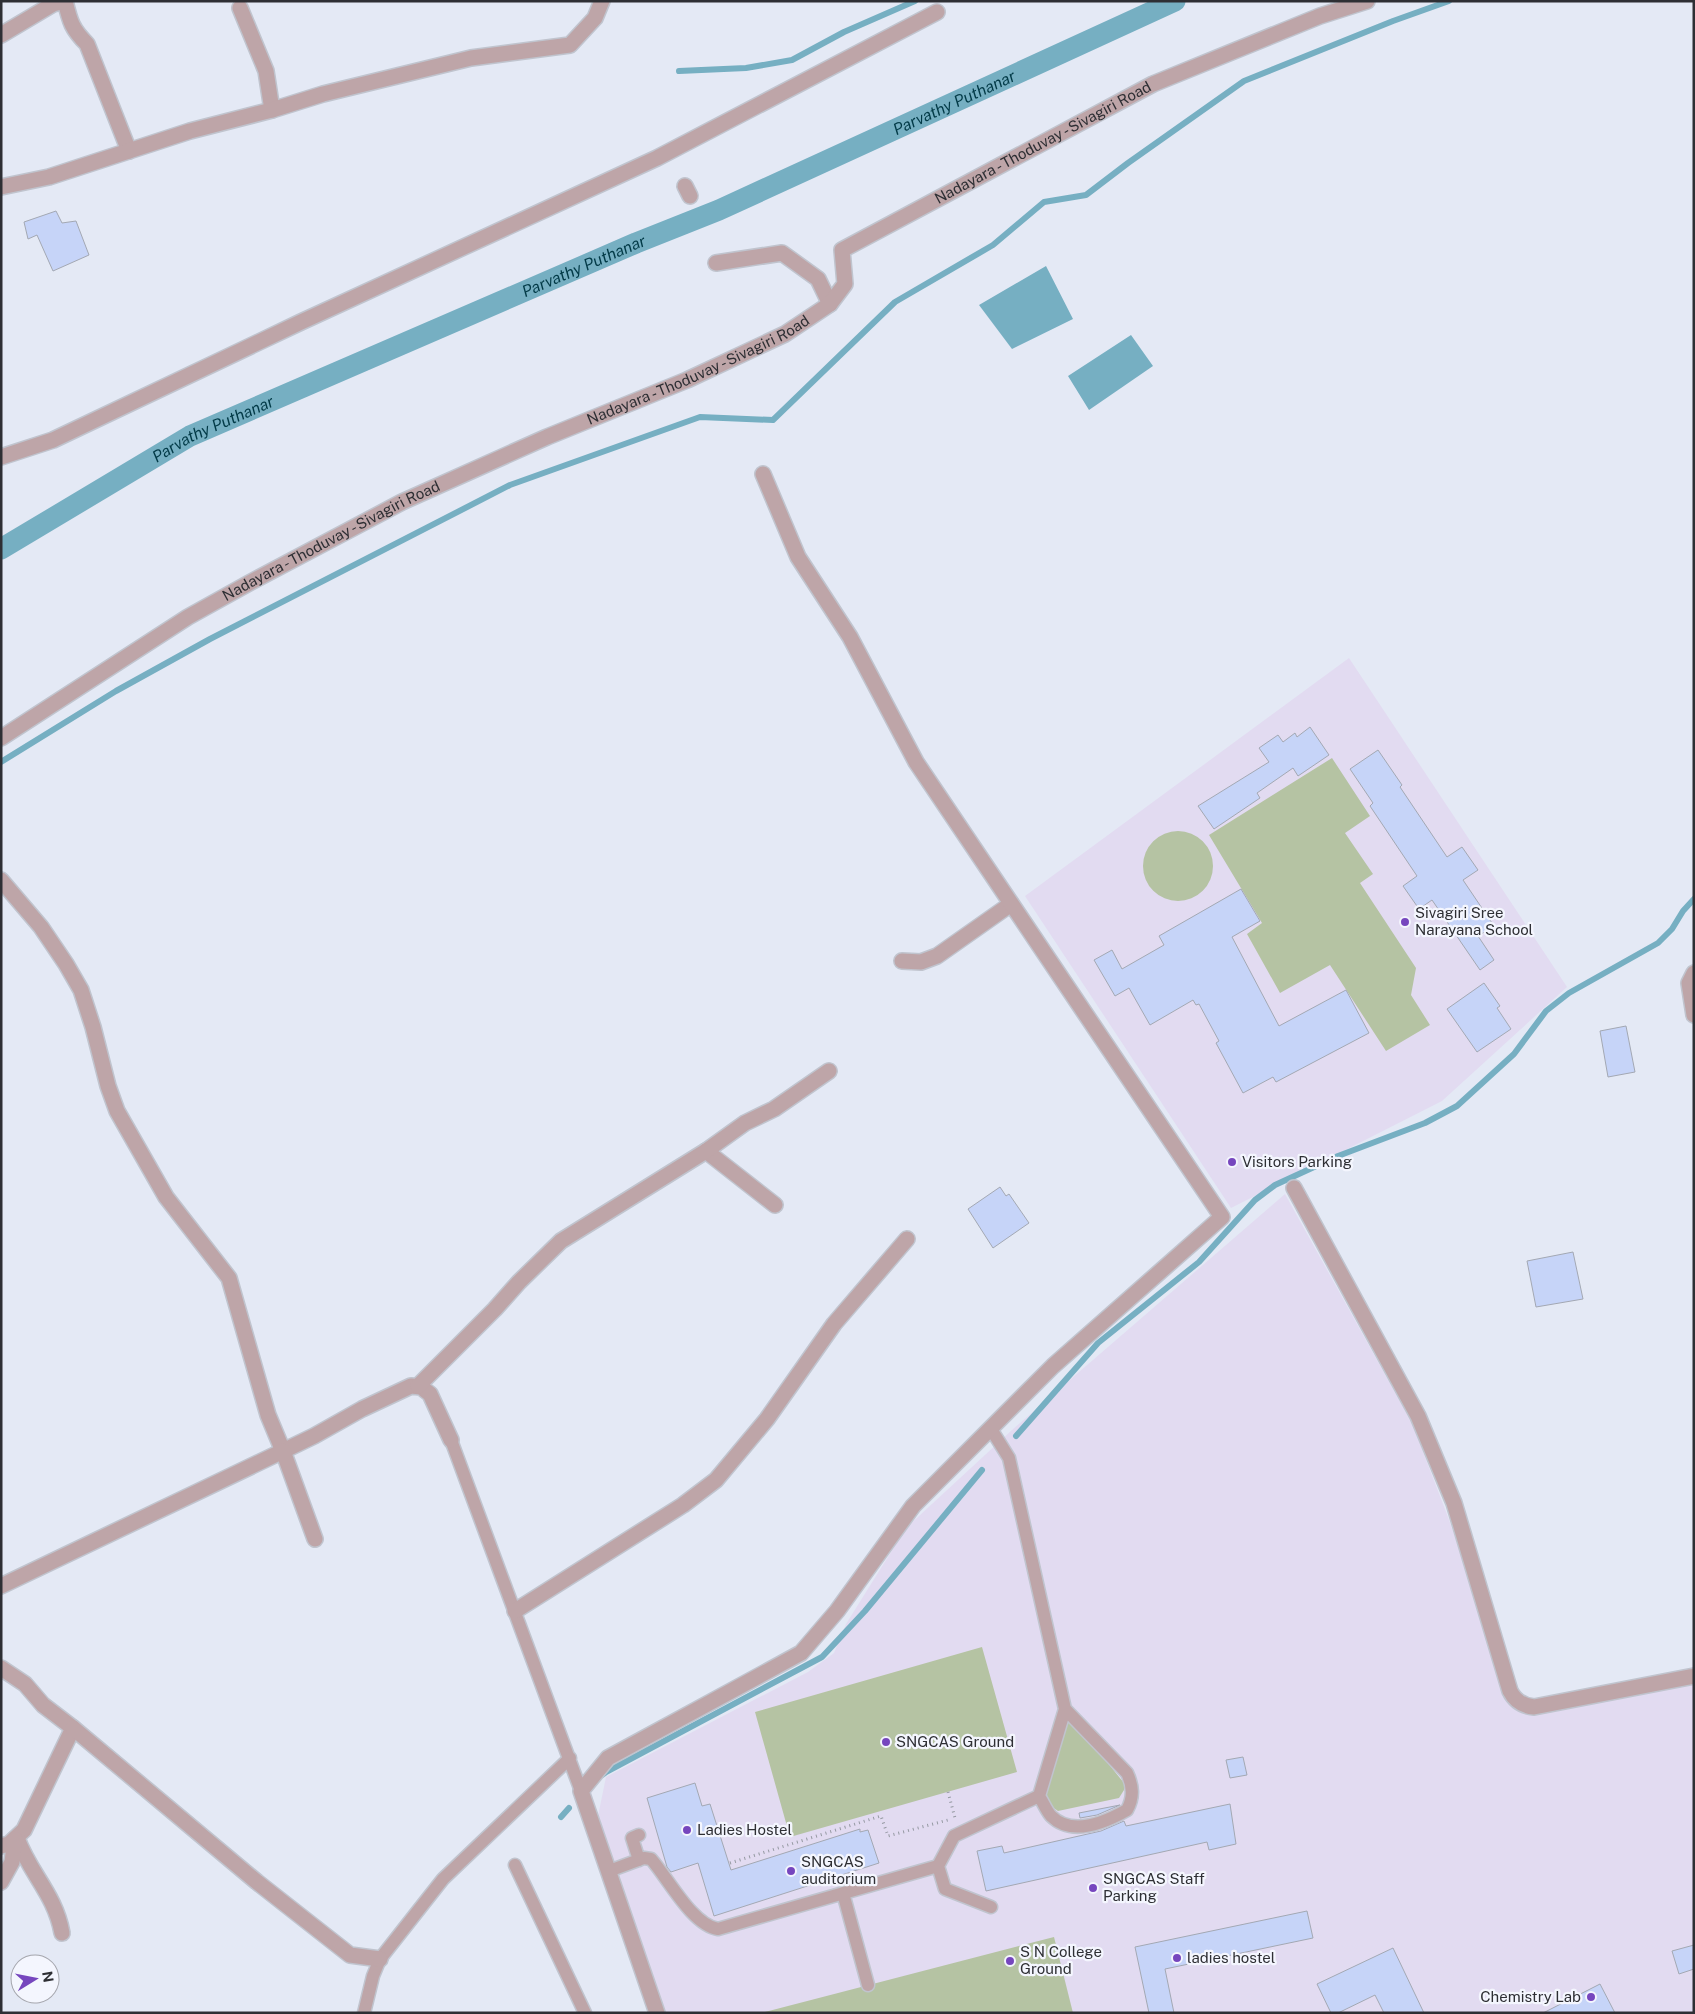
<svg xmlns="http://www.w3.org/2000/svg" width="1695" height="2014" font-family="'Public Sans',sans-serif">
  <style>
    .education { fill: #e2dbf1 }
    .green { fill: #b5c3a3 }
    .water { fill: #76afc2 }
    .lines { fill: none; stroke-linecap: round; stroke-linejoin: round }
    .stream { stroke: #76afc2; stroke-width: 6 }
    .canal { stroke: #76afc2; stroke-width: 21 }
    .building { fill: #c6d4f8; stroke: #a3a8b3 }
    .service-casing { stroke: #c0c4ce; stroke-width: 15 }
    .minor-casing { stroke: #c0c4ce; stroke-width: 18 }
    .path { stroke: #9599a2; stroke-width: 3; stroke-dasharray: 1 4; stroke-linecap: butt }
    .service { stroke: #bea5a8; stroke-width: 12 }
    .minor { stroke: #bea5a8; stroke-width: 15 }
    .poi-dot { fill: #7646be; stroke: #f4f6fe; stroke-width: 2 }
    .labels { text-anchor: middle; stroke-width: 4.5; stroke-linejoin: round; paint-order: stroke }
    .street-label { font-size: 15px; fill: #2e2f34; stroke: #f4f6fe }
    .poi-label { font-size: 15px; fill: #2e2f34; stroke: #f4f6fe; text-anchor: start }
    .water-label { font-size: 16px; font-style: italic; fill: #023a47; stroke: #f4f6fe }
  </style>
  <rect width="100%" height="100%" fill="#e4e9f5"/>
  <path class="education" d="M1349,658L1567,987L1442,1101L1231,1208L1025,896Z
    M1285,1194L1412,1423L1448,1517L1513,1704L1694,1681V2013H665L598,1816L606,1777L808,1672L834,1653L846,1624L906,1528L1012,1430Z"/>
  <path class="green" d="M1332,758L1370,816L1345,833L1373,874L1360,883L1416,968L1411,995L1430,1025L1386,1051L1330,965L1280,993L1247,934L1262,923L1209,835Z
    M1143 866a35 35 0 1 1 70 0a35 35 0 1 1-70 0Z
    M982,1647L1017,1772L790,1837L755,1712Z
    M1068,1714L1124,1783V1790L1119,1798L1058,1811L1051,1806L1045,1794Z
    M1054,1937L1073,2013H761Z"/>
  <path class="water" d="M1046,266L1073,319L1012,349L979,305Z
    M1131,335L1153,366L1089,410L1068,376Z"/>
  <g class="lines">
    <path class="stream" d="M679,71L746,68L792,60L844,32L915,1
      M1,762L116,691L210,639L510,485L700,417L773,420L895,302L993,245L1044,202L1086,195L1128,163L1244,81L1393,21L1449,1
      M1016,1436L1098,1343L1199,1262L1255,1200L1275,1185L1338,1156L1425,1123L1457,1106L1514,1054L1546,1011L1569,993L1658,943L1672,929L1683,911L1694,899
      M602,1775L606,1772L822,1657L865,1611L982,1470
      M561,1817L569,1808"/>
    <path class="canal" id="s1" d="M1,549L190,436L636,243L719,210L1175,1"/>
  </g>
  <path class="building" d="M56,211L62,223L76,221L89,255L53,271L37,235L28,239L24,222Z
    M1310,727L1329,755L1298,776L1293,768L1257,793L1260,798L1214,829L1198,806L1269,762L1259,748L1278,735L1283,742L1295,733L1297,737Z
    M1378,750L1402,785L1400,787L1447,857L1462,847L1478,870L1463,880L1494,926L1478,936L1494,960L1480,970L1432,900L1419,909L1403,886L1417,876L1370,806L1373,803L1350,769Z
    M1241,889L1260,921L1232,937L1279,1026L1346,990L1369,1033L1276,1082L1273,1077L1243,1093L1216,1043L1219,1041L1199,1004L1196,1005L1193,1000L1150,1025L1129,988L1115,996L1094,960L1112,950L1122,969L1164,945L1159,936Z
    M1484,983L1500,1006L1497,1008L1511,1029L1477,1052L1447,1009Z
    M1626,1026L1635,1072L1608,1077L1600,1031Z
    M1000,1187L1006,1196L1009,1194L1029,1223L993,1248L968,1209Z
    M1573,1252L1583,1299L1536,1307L1527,1261Z
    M1243,1757L1247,1775L1230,1778L1226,1760Z
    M695,1783L702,1806L710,1804L731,1870L860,1829V1832L868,1830L879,1863L714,1916L698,1863L671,1872L667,1867L647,1798Z
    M1230,1804L1236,1844L1209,1850L1207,1842L986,1891L977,1851L1002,1846L1004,1853L1101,1831L1124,1821L1126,1826Z
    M1120,1805L1097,1815L1080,1818L1079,1813Z
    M1307,1911L1313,1938L1165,1969L1174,2013H1149L1135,1947Z
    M1694,1945V1969L1679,1974L1672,1951Z
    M1393,1948L1424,2013H1384L1375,1995L1338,2013H1331L1317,1984Z
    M1600,1984L1615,2013H1543Z"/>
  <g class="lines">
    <g class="service-casing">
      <path id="service" d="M991,1429L1009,1458L1065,1709
        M451,1440L581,1791
        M1065,1709L1127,1773C1133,1786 1134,1797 1127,1810C1106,1822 1072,1837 1051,1816C1046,1810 1043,1802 1039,1796Z
        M639,1835L632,1838L639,1860
        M515,1865L585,2013
        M609,1871L644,1858L651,1859C668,1878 692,1925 718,1929L938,1866
        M843,1893L868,1985
        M991,1907L945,1889L938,1866L954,1836L1039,1796
        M364,2013L373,1976L380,1959L443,1879L570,1758"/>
    </g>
    <g class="minor-casing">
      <g id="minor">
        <path d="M65,1C70,22 72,29 87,44L129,151"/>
        <path d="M240,8L266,71L272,110"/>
        <path d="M1,35L53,4L64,1"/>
        <path d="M685,186L690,196"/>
        <path d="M1,187L49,177L190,131L272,110L323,94L471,58L570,45L595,18L602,1"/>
        <path d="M716,263L782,253L818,279L830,304"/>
        <path d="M1,457L53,440L301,322L657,158L937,12"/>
        <path id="s2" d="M1,738L188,617L251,582L402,502L547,437L687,380L785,334L830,304L845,284L842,250L1153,84L1320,16L1367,1"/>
        <path d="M1,880L41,927L66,964L81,990L93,1027L108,1086L117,1111L166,1197L229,1278L268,1415L283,1451L314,1436L362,1409L411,1386L421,1387L430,1394L451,1440"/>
        <path d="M902,961L921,962L937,956L1011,904"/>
        <path d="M1694,973L1689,983L1694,1015"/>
        <path d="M706,1151L775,1205"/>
        <path d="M1294,1188L1418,1416L1454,1503L1510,1691C1515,1701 1523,1706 1534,1707L1694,1676"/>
        <path d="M418,1386L495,1309L519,1282L561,1241L706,1151L745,1123L774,1109L829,1071"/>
        <path d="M1,1586L283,1451L315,1539"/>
        <path d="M515,1611L683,1505L716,1480L767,1419L834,1324L907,1239"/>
        <path d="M1,1668L25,1684L43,1705L73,1728L24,1830L9,1844L1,1846"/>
        <path d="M73,1728L257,1882L350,1955L380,1959"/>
        <path d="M17,1838C30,1874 55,1894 62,1933"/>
        <path d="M1,1882L12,1862L15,1839"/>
        <path d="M657,2013L581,1791L608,1758L801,1653L837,1611L913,1506L1053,1366L1222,1217L916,762L850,637L798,557L763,474"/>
      </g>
    </g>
    <path class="path" d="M948,1792L955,1818
      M730,1863L881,1816L888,1836L948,1820"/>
    <use href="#service" class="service"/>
    <use href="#minor" class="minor"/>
  </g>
  <g class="poi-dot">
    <circle cx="1405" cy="922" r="5"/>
    <circle cx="1232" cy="1162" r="5"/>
    <circle cx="886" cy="1742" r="5"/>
    <circle cx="687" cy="1830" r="5"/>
    <circle cx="791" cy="1871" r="5"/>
    <circle cx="1093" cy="1888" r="5"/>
    <circle cx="1177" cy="1958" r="5"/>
    <circle cx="1010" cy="1961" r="5"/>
    <circle cx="1591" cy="1997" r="5"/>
  </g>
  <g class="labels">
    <g class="street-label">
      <text dy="5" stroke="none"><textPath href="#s2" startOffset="1225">Nadayara - Thoduvay - Sivagiri Road</textPath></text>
      <text dy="5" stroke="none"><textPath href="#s2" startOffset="790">Nadayara - Thoduvay - Sivagiri Road</textPath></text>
      <text dy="5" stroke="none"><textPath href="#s2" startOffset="385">Nadayara - Thoduvay - Sivagiri Road</textPath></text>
    </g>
    <g class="poi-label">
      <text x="1415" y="918">Sivagiri Sree<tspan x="1415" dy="17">Narayana School</tspan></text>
      <text x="1242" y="1167">Visitors Parking</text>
      <text x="896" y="1747">SNGCAS Ground</text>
      <text x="697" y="1835">Ladies Hostel</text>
      <text x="801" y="1867">SNGCAS<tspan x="801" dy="17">auditorium</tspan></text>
      <text x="1103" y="1884">SNGCAS Staff<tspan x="1103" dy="17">Parking</tspan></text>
      <text x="1020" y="1957">S N College<tspan x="1020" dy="17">Ground</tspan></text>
      <text x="1187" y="1963">ladies hostel</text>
      <text x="1581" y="2002" text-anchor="end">Chemistry Lab</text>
    </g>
    <g class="water-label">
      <text dy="6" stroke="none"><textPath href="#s1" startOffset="1054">Parvathy Puthanar</textPath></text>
      <text dy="6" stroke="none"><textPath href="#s1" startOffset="649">Parvathy Puthanar</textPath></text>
      <text dy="6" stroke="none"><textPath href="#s1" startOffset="244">Parvathy Puthanar</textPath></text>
    </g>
  </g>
  <rect width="1695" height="2014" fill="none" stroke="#2e2f34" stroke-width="5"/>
  <g transform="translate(35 1979) rotate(80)"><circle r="24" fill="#f4f6fe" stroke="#a5a6ad"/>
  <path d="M0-4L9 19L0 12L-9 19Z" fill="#7646be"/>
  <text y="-8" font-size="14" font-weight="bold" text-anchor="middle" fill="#2e2f34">N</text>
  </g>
</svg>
